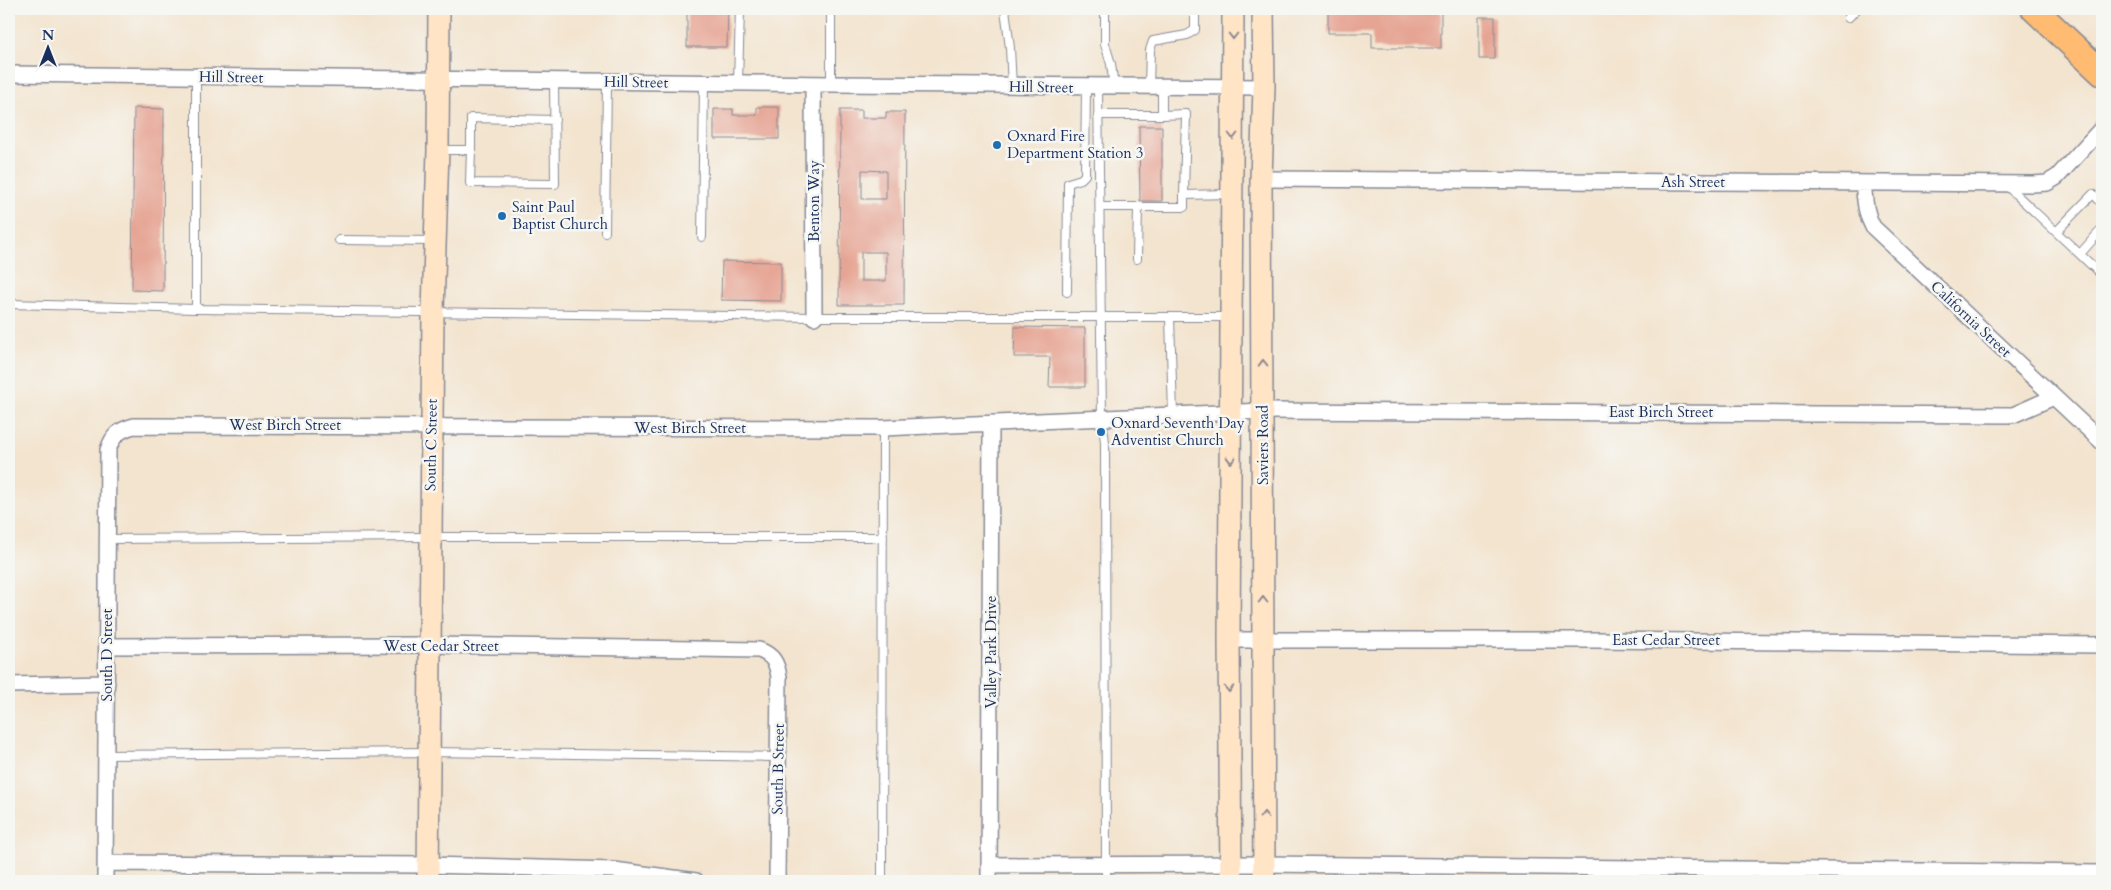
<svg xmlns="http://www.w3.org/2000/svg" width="2111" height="890" font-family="Cardo,serif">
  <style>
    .building { fill: #e6a594; fill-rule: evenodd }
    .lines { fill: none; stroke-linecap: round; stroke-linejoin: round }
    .lane-casing { stroke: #878a96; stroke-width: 10 }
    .street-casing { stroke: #878a96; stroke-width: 18 }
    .secondary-casing { stroke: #878a96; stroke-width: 24 }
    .primary-casing { stroke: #878a96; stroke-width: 28 }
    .lane { stroke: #fff; stroke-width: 8 }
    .street { stroke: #fff; stroke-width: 15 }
    .secondary { stroke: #ffe4c6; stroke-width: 21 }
    .primary { stroke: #febb71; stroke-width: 25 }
    .oneway { stroke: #8d8a92 }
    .poi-dot { fill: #1f6fb2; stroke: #f6f6f2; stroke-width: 2 }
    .labels { text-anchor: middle; stroke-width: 5; stroke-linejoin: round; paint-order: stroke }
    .street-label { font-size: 15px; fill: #1b2f5e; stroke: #f6f6f2 }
    .poi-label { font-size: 15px; fill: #1b2f5e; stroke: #f6f6f2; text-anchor: start }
  </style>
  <rect width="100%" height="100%" fill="#f6f6f2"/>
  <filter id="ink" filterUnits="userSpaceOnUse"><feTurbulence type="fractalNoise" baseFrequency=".02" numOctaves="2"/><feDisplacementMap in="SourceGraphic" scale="10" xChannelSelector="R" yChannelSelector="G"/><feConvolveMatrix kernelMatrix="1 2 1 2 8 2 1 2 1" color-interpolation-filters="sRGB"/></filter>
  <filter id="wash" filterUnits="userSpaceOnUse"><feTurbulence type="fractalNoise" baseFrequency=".0096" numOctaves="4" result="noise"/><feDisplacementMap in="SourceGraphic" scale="20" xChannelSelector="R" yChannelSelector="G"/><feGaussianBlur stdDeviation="1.12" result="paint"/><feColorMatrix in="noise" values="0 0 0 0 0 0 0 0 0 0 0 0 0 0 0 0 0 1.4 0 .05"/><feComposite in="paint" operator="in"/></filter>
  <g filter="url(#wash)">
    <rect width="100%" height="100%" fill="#f3e4cf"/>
    <g id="blocks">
      <path class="building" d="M687,9H728L727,47H687Z
        M1328,9H1441V48H1372V33H1328Z
        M1479,17H1495V59H1479Z
        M757,107H779V139H714V109H733V115H757Z
        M134,108L164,109L163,291L132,290Z
        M840,110H862V118H886V112H905L904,305H839ZM862,170L886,171V199H862ZM861,252H886V281H861Z
        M1139,126H1162V201H1140Z
        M722,261L781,262V301L721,300Z
        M1015,327L1085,328V387H1049L1050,357H1014Z"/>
    </g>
  </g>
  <g filter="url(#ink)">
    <use href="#blocks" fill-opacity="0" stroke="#878a96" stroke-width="1"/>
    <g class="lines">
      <g class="lane-casing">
        <path id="lane" d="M1005,9L1010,48L1012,86
          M1105,9V44L1111,64L1114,87
          M1848,18L1857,9
          M196,76V309
          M738,83L740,9
          M831,84V9
          M1098,87L1102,418L1105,442L1106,881
          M1149,87L1150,50L1153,41L1187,35L1195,30V9
          M1162,87V115L1186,114L1184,195L1230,194
          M1098,115H1162
          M439,150H471L470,183L555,184L554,81
          M471,150V118L555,120
          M2006,185L2102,275
          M1100,207H1138
          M605,232L607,82
          M2056,232L2093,194L2102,203
          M702,237L704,83
          M339,240L435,241
          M2080,254L2102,229
          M1137,259L1138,207H1184V195
          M1067,292L1068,183L1081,179L1085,175L1086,87
          M9,304L196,309L814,317H1229
          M1170,318L1173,414
          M108,539L430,537H883
          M106,755L430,752L779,757
          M882,881L883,428"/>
      </g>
      <g class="street-casing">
        <path id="street" d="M9,74L831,84L1264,87
          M813,84L814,317
          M1261,179L2033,184L2047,183L2057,177L2102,128
          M1863,183C1865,199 1865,213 1873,227L2102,442
          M1229,640H1595L2102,645
          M107,646L430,645L759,650C773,655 777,663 779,677L777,881
          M9,685L107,683
          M105,863L428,865L614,870L696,881
          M989,865L1264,864L2102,873
          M105,881L108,450C113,435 119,430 134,426L883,428L1263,411L2013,415L2054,397
          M989,881L991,423"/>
      </g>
      <g class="secondary-casing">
        <path id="secondary" d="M1263,9L1264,87L1261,179L1264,881
          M428,881L433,311L438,150L439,9
          M1231,881L1229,640L1233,9"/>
      </g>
      <g class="primary-casing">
        <path id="primary" d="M2034,9L2102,73"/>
      </g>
      <use href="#lane" class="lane"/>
      <use href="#street" class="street"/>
      <use href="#secondary" class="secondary"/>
      <use href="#primary" class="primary"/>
    </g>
    <defs><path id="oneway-chevron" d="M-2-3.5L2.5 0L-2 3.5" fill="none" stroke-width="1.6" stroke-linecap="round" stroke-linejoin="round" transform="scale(1.25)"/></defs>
    <g class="oneway">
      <use href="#oneway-chevron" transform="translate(1233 36) rotate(90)"/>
      <use href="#oneway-chevron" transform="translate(1233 136) rotate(90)"/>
      <use href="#oneway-chevron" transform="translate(1263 363) rotate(-91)"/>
      <use href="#oneway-chevron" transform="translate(1231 460) rotate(91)"/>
      <use href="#oneway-chevron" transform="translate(1263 600) rotate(-90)"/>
      <use href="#oneway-chevron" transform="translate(1229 689) rotate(89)"/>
      <use href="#oneway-chevron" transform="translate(1264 815) rotate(-90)"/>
    </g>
  </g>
  <g class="poi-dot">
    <circle cx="997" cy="145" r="5"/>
    <circle cx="502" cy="216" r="5"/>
    <circle cx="1101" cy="432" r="5"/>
  </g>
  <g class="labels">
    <g class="street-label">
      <text transform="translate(231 77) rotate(1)" y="5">Hill Street</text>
      <text transform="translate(636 82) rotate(1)" y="5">Hill Street</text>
      <text transform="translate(1041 87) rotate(1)" y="5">Hill Street</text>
      <text x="1693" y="187">Ash Street</text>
      <text transform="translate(814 201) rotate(-90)" y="5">Benton Way</text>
      <text transform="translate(1971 319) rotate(43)" y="5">California Street</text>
      <text x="1661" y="417">East Birch Street</text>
      <text x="285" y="430">West Birch Street</text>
      <text x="690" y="433">West Birch Street</text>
      <text transform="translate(431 445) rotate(-89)" y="5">South C Street</text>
      <text transform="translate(1263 445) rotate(-90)" y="5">Saviers Road</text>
      <text x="1666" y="645">East Cedar Street</text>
      <text x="441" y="651">West Cedar Street</text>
      <text transform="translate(991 652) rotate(-90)" y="5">Valley Park Drive</text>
      <text transform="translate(107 655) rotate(-90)" y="5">South D Street</text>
      <text transform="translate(778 769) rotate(-89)" y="5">South B Street</text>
    </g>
    <g class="poi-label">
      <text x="1007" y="141">Oxnard Fire<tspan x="1007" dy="17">Department Station 3</tspan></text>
      <text x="512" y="212">Saint Paul<tspan x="512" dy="17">Baptist Church</tspan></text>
      <text x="1111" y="428">Oxnard Seventh Day<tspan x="1111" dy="17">Adventist Church</tspan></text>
    </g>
  </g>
  <rect width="2111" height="890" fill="none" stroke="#f6f6f2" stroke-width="30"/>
  <g transform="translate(48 48)" stroke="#f6f6f2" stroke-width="4" paint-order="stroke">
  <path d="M0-4L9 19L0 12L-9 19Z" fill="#1b2f5e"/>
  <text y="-8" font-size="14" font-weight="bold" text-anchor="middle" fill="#1b2f5e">N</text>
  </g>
</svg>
